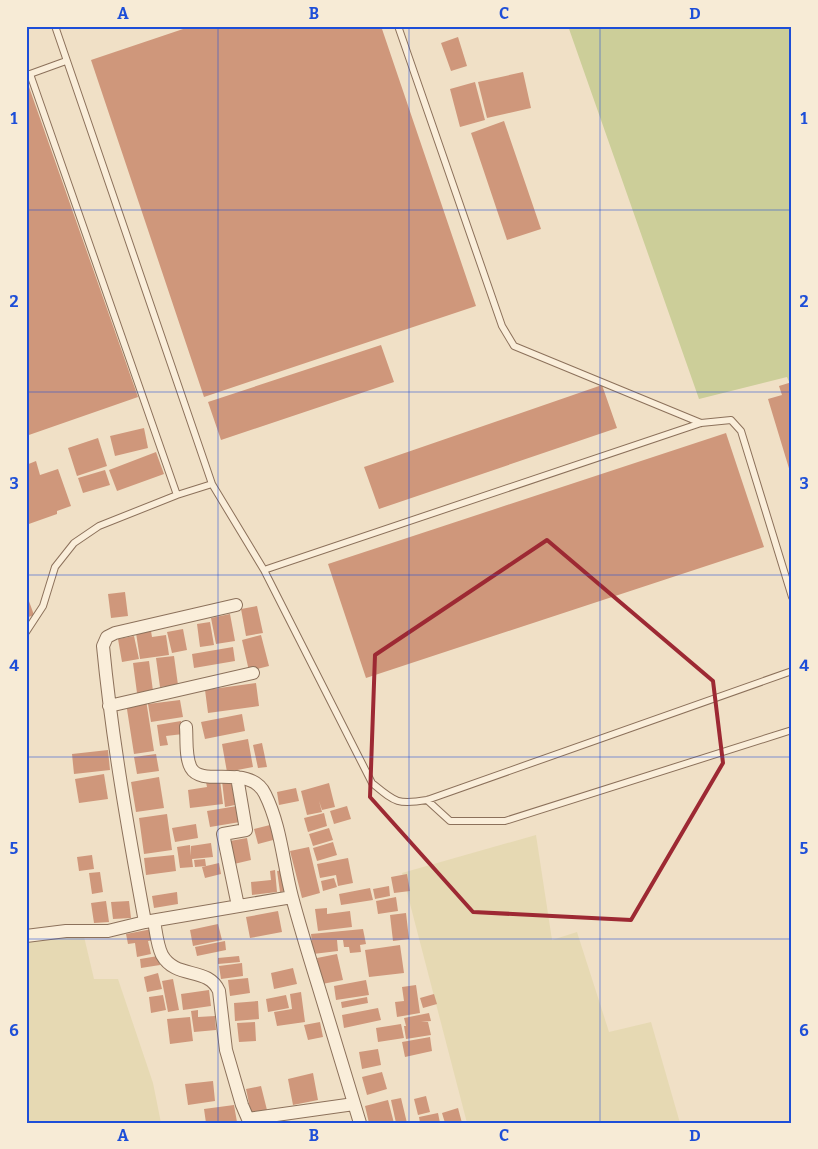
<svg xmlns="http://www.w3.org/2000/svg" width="818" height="1149" font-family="Bitter,serif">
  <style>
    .farmland { fill: #e6d9b3 }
    .green { fill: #ccce99 }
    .building { fill: #cf977b }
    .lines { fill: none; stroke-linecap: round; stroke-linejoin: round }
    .lane-casing { stroke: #8c715b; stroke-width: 8 }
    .street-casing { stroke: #8c715b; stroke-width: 14 }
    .lane { stroke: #faeeda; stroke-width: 6 }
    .street { stroke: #faeeda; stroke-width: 12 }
    .marked { fill: none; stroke: #9d2933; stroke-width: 4; stroke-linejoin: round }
    .grid { fill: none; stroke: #1d4ed8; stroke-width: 1; stroke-opacity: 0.55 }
    .neatline { fill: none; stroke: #1d4ed8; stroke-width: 2 }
    .grid-label { font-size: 16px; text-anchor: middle; font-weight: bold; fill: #1d4ed8 }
  </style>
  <rect width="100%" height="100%" fill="#f0e0c6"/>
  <path class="farmland" d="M536,835L552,940L577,932L609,1032L651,1022L680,1123H467L402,873Z
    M82,928L94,979H118L153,1083L161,1123H26V935Z"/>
  <path class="green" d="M568,26H792V389L787,377L699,399Z"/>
  <path class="building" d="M192,26H381L476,306L204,397L91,60Z
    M458,37L467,66L451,71L441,43Z
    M523,72L531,108L487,118L478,82Z
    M475,82L485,120L460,127L450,89Z
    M26,87H29L138,397L26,436Z
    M504,121L541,229L507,240L471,133Z
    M381,345L394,382L221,440L208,402Z
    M792,382V475H791L768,399L782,395L779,386Z
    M602,385L617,428L379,509L364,467Z
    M144,428L148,448L115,456L110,436Z
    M726,433L764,547L366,678L328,564Z
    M98,438L107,466L77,476L68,448Z
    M156,452L164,474L117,491L109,470Z
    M36,461L40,475L58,469L71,506L57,511V514L26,525V465Z
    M105,470L110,485L83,493L78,478Z
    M125,592L128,616L111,618L108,594Z
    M26,593L34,615L26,618Z
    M257,606L263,633L246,636L241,609Z
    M230,614L235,641L216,644L211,618Z
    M210,622L214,645L200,647L197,624Z
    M183,629L187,650L172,653L167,632Z
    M151,631L152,637L166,635L169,655L140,659L136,633Z
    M261,635L269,666L249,671L242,640Z
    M134,636L139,659L122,662L118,639Z
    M233,647L235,661L194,668L192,654Z
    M174,656L178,685L160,687L156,658Z
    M149,661L153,691L137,693L133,663Z
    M256,683L259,706L208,713L205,690Z
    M146,700L154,751L134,754L126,703Z
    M180,700L183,717L151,722L148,704Z
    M242,714L245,731L205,739L201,722Z
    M181,721L183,734L166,736L168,745L160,746L157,725Z
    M248,739L253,767L227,772L222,744Z
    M262,743L267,767L258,768L253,745Z
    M108,750L110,770L74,774L72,754Z
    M156,754L159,771L137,774L134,757Z
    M104,774L108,799L79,803L75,779Z
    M159,777L164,808L136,812L131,782Z
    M231,779L235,805L225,807L222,781Z
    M220,780L223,804L190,808L188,790L207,787L206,782Z
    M329,783L335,807L322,810L319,801L322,812L307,815L301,791Z
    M296,788L299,801L279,805L277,792Z
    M237,806L240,822L210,827L207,811Z
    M347,806L351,819L334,824L330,811Z
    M324,813L327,826L308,832L304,818Z
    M167,814L172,850L144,854L139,818Z
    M196,824L198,838L175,842L172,828Z
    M274,824L277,839L258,844L254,829Z
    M329,828L333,840L313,846L309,834Z
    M247,838L251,860L234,864L230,841Z
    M333,842L337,855L317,861L313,848Z
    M211,843L213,857L192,859L193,867L180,868L177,847L190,845L191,856V846Z
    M309,847L320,893L302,898L290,851Z
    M92,855L94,869L79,871L77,857Z
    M174,855L176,871L146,875L144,858Z
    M348,858L353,883L338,886L336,875L320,878L317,864Z
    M205,859L206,866L195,867L194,860Z
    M219,863L221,874L205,878L202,867Z
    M275,870L277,892L252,895L251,882L271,880L270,871Z
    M284,870L287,891L280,892L277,871Z
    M100,872L103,892L92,894L89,873Z
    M407,874L410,891L394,893L391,877Z
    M334,878L337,887L323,891L321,881Z
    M389,886L390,896L375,899L373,889Z
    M370,888L373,900L341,905L339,894Z
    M177,892L178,904L154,908L152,896Z
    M396,897L398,911L378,914L376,901Z
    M106,901L109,922L94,923L91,903Z
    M129,901L131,918L113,919L111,902Z
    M327,908V914L350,911L352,927L318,931L315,909Z
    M278,911L282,932L250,938L246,917Z
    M406,913L409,939L393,941L390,915Z
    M218,924L222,940L193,946L190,930Z
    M152,929L154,940L148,941L151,954L137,957L135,943L128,944L126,934Z
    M363,929L366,944L360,945L361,952L350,953L349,947H344L343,940H337L338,951L313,954L311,934Z
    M225,941L226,950L197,956L195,947Z
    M400,945L404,973L369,977L365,950Z
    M337,954L343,980L322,984L317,958Z
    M158,956L160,965L141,968L140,959Z
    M239,956L240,962L218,964V958Z
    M242,963L243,976L221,979L219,966Z
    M293,968L297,984L274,989L271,973Z
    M158,973L162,989L147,992L144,977Z
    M248,978L250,993L230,996L228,980Z
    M173,979L179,1010L168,1012L162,981Z
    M366,980L369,995L336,1000L334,986Z
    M416,985L420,1013L397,1017L395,1002L404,1001L402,987Z
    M209,990L211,1006L183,1010L181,994Z
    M301,992L305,1022L277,1026L274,1012L292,1009L290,994Z
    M434,994L437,1004L423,1008L420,998Z
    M163,995L166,1010L151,1013L149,997Z
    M286,995L289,1008L268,1012L266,999Z
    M367,997L368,1003L342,1008L341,1002Z
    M258,1001L259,1019L235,1021L234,1003Z
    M378,1008L381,1020L344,1028L342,1015Z
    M198,1010V1017L215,1016L216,1030L194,1032L191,1011Z
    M429,1013L431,1021L421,1022H428L431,1035L406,1039L404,1026H406L404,1018Z
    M190,1017L193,1041L170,1044L167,1019Z
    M255,1022L256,1041L239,1042L237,1023Z
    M320,1022L323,1037L308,1040L304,1025Z
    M401,1024L404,1038L378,1042L376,1028Z
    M430,1037L432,1051L405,1057L402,1042Z
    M378,1049L381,1065L362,1069L359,1052Z
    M382,1072L387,1089L367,1095L362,1077Z
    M313,1073L318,1100L293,1105L288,1079Z
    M213,1081L215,1101L188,1105L185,1084Z
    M261,1086L267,1110L251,1113L246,1089Z
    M426,1096L430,1112L418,1115L414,1099Z
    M401,1098L407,1123H396L391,1100Z
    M388,1100L394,1123H369L365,1106Z
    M234,1105L237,1122L206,1123L204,1109Z
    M458,1108L462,1123H445L442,1113Z
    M438,1113L440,1123H420L419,1117Z"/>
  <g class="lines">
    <g class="lane-casing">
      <path id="lane" d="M55,26L212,484L264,570L372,783C395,802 397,805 427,800L792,671
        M398,26L502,326L514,346L701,423
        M30,74L66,61
        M26,75L30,74L177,495
        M264,570L701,423L731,420L741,431L792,597
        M26,632L43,606L55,567L74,543L99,526L177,495L212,484
        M427,800L450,821H505L792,730"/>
    </g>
    <g class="street-casing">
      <path id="street" d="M109,706L253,673
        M186,727C187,739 185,757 191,768C202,788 250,763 265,794C281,826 283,863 292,897C300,927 309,956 318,985C332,1031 346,1077 360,1123
        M237,777L246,830L223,834L238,906
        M154,921C156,931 157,945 162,955C176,980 208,966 219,991L226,1050L242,1105L248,1119L354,1104
        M145,922C128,830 112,739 103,646L107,637L115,633L236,605
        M26,936L66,931H108L145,922L292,897"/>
    </g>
    <use href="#lane" class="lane"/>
    <use href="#street" class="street"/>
  </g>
  <path class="marked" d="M547,540L713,681L723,763L631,920L473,912L370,797L375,655Z"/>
  <path class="grid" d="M218,26V1123M409,26V1123M600,26V1123M26,210H792M26,392H792M26,575H792M26,757H792M26,939H792"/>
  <rect width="818" height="1149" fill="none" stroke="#f7ebd6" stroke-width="55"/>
  <rect x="28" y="28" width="762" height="1094" class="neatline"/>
  <g class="grid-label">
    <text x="123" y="19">A</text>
    <text x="314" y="19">B</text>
    <text x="504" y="19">C</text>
    <text x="695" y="19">D</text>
    <text x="14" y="124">1</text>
    <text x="804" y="124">1</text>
    <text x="14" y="307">2</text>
    <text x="804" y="307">2</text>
    <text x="14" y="489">3</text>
    <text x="804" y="489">3</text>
    <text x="14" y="671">4</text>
    <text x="804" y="671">4</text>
    <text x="14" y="854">5</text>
    <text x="804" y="854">5</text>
    <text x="14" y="1036">6</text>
    <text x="804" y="1036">6</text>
    <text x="123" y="1141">A</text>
    <text x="314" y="1141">B</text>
    <text x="504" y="1141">C</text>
    <text x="695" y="1141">D</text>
  </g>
</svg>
